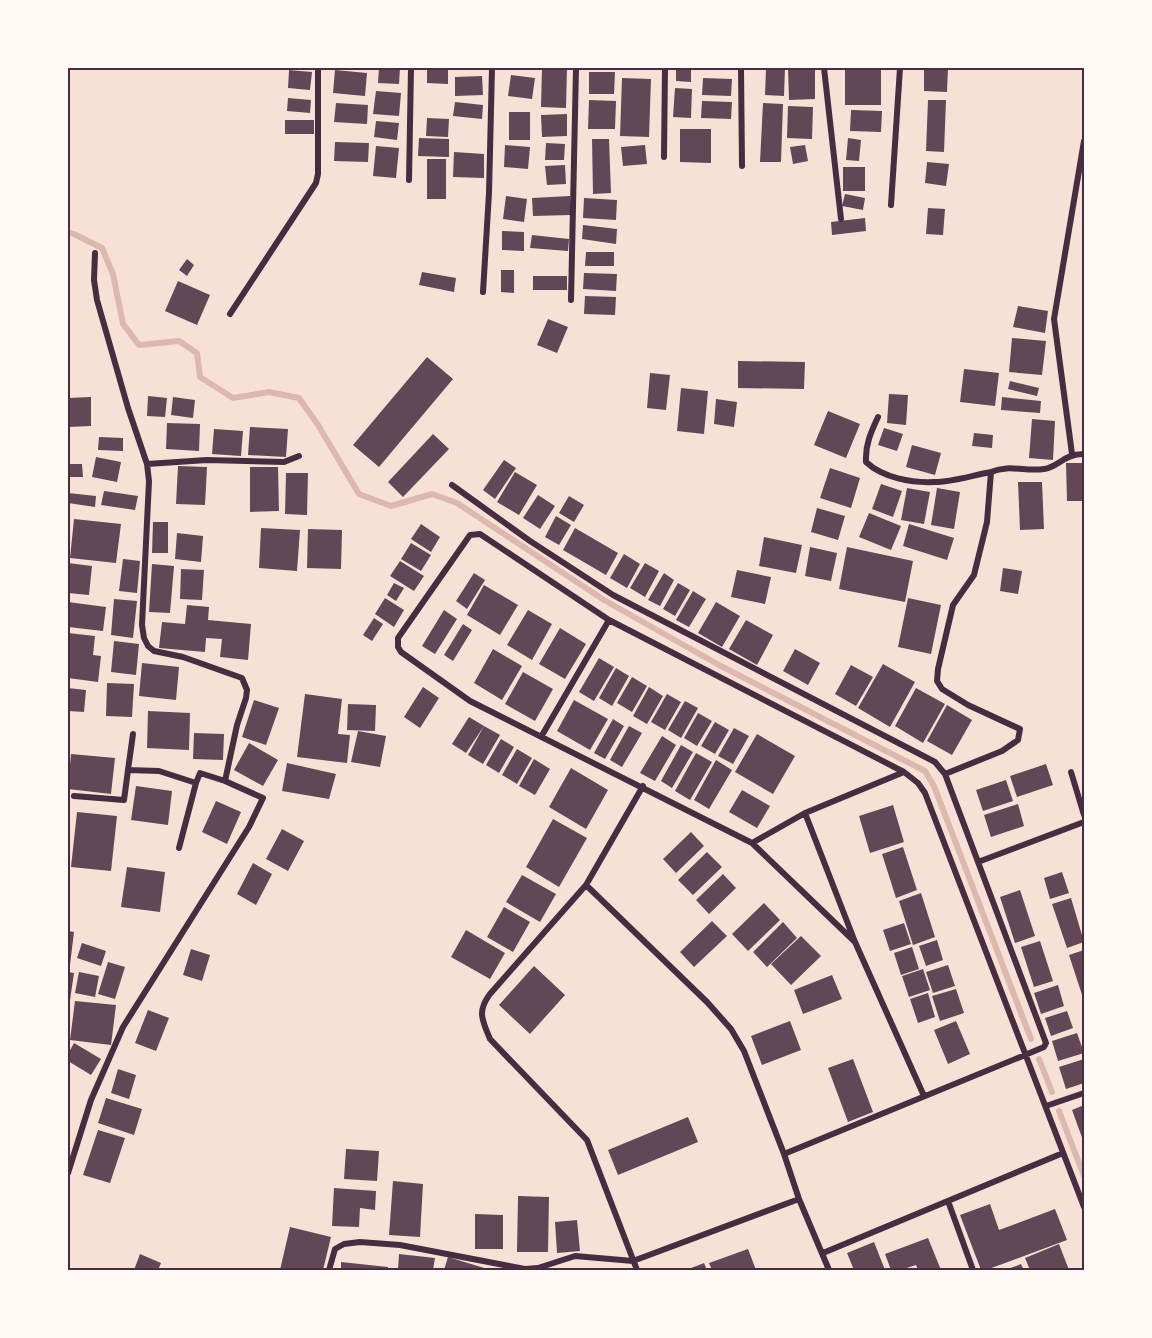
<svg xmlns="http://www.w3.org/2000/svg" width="1152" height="1338" font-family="Karla,sans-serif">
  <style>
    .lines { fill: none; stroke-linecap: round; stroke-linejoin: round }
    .stream { stroke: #dcb8b0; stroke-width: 6 }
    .building { fill: #644757 }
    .minor { stroke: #4a2c40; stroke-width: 6 }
    .neatline { fill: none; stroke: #4a2c40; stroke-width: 2 }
  </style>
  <rect width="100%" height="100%" fill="#f7e1d7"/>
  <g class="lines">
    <path class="stream" d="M68,232L74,234L102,248L113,274L123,324L139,345L179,341L197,353L200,377L233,398L269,392L299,398L318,425L359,494L391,506L432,494L457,503L604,600L719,665L925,771L934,786L1031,1039
      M1039,1059L1052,1092
      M1059,1111L1084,1176"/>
  </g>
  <path class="building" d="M379,68H400L399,84L378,83Z
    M427,68H448V84L427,83Z
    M542,68H567L566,108L541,107Z
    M676,68H691V82L676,81Z
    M766,68H785L784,96L765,95Z
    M788,68H815V99L789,100Z
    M845,68H881V105H845Z
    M924,68H948L947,92L924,91Z
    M289,70L312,72L310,90L288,88Z
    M335,70L367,73L365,96L333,93Z
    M589,72H615L614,94H589Z
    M511,75L535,78L532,99L508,96Z
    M482,76L483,95L455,96V77Z
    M622,78L651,79L649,137L620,136Z
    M703,78L732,79L731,96L702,95Z
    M675,88L692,89L691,118L673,117Z
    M376,91L401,93L399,116L373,114Z
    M288,98L311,100L310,113L287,111Z
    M589,100L616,101L615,129H588Z
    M928,100H946L944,152L926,151Z
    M702,101L732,102L731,119L701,118Z
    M455,102L483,105L482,119L453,116Z
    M336,103L368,105L367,124L334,122Z
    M763,103L783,104L781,162H760Z
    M788,106L813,107L812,139L787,138Z
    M851,110L882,111L881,132L850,131Z
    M509,112H530V140H509Z
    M567,114V136L542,137L541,115Z
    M427,118L449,119L448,137L426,136Z
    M285,120H314V134H285Z
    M376,121L399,123L397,140L374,137Z
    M680,129H711V163L680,162Z
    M419,138L449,139V157L418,156Z
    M848,138L861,140L859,161L846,160Z
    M592,139H609L611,193L593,194Z
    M335,142L369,143L368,162L334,161Z
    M546,143L565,144L564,160H545Z
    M505,145L530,147L528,169L504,167Z
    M645,145L647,164L623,166L621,147Z
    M805,145L808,161L793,164L790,147Z
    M376,146L399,148L396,178L373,176Z
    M454,152L484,154V178L453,177Z
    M427,159H446V199H427Z
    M927,162L949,164L946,186L925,183Z
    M565,165L566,184L547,185L545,166Z
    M843,167H865V191H843Z
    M845,194L865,198L863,210L842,206Z
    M506,196L527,199L524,222L503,219Z
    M570,196L571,215L533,216L532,198Z
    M584,198L617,200L616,220L583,218Z
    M928,208L945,209L943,235L926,234Z
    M865,218L866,231L832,235L831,222Z
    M583,225L617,229L616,244L582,239Z
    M502,231L524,232V251L502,250Z
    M532,235L569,239L568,251L530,248Z
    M586,252H614V266H585Z
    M187,259L194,265L187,276L179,270Z
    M501,270H514V293L501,292Z
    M422,272L456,278L454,292L419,285Z
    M584,273L617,274L616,291L583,289Z
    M533,276H567V290H533Z
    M178,281L210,295L197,325L165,311Z
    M585,296L616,297L615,315L584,314Z
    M1018,306L1048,311L1045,333L1013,327Z
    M548,319L568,327L557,353L537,345Z
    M1012,338L1046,341L1042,375L1009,372Z
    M427,357L453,379L379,467L353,445Z
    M738,361L805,362L804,389L738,388Z
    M964,369L999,373L995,406L960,402Z
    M650,373L670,375L666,410L647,408Z
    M1010,381L1039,388L1037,396L1008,389Z
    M681,388L708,391L704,434L677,431Z
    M889,394L908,395L906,425L887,423Z
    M148,396L167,398L165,417L147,416Z
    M91,397V426L68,427V398Z
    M173,397L195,400L193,418L171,415Z
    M1002,397L1041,401L1040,413L1001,410Z
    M716,399L737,402L734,427L714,424Z
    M828,411L860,424L846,458L814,445Z
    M1032,419L1055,421L1053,460L1029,458Z
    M167,423L200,424L199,451L166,449Z
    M250,427L288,429L286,457L248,455Z
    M884,428L903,434L897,451L878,445Z
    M214,429L243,431L241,456L212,454Z
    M974,433L993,435L992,448L972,446Z
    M433,434L449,449L403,497L388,482Z
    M99,437L123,438V451L98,450Z
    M912,445L941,453L935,475L906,467Z
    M96,457L121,462L117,482L92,477Z
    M504,460L516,468L495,499L483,490Z
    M1066,463H1084V501H1067Z
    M68,464H82L83,477H68Z
    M178,466L207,467L205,505L176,504Z
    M250,467H278L279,511L250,512Z
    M830,468L860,478L851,508L820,498Z
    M515,472L537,485L519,515L497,502Z
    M286,473H308L307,515L285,514Z
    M1018,482H1042L1044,529L1020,530Z
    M881,484L902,491L893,517L872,509Z
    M907,488L930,492L924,524L901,520Z
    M937,488L960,492L954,529L931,525Z
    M104,491L138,496L135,510L101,505Z
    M68,493L96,496L95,507L68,503Z
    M538,495L555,506L540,529L523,518Z
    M569,496L584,505L574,522L559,513Z
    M817,508L845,516L838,540L811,532Z
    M869,513L901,526L891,550L859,537Z
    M556,516L571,525L559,545L545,537Z
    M74,519L121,524L116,563L70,558Z
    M153,522H168V553H152Z
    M421,524L440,537L431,552L411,539Z
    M909,524L954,538L947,560L903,546Z
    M261,528L300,530L297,571L259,568Z
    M575,528L618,553L606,575L563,550Z
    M308,529L342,530L341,569L307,568Z
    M177,533L203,536L201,562L175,559Z
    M764,537L802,545L796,573L759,566Z
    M411,543L431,555L421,571L401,559Z
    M810,547L837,553L831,581L805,576Z
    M847,547L913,561L905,602L839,589Z
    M624,554L640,564L627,588L610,578Z
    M123,559L140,561L137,593L119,591Z
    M400,561L424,576L414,591L390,576Z
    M68,563L92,566L89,595L68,593Z
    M645,563L659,571L645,597L630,588Z
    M152,564L174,566L170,613L149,612Z
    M1003,568L1022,571L1018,594L1000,591Z
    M181,569L204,570L202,600L180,599Z
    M737,570L771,577L765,604L731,597Z
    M474,573L485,580L467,609L456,601Z
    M664,573L674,580L660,606L648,600Z
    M394,583L404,588L396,601L387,595Z
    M678,583L690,590L675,616L663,609Z
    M484,585L518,605L500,635L467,615Z
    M693,591L706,599L689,627L676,620Z
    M385,598L404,610L394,627L375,614Z
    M908,598L941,605L931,654L898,647Z
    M114,599L137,601L133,638L111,635Z
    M68,602L106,607L103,631L68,627Z
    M716,602L740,616L722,647L698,633Z
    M187,605L209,607L208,620L251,624L248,660L220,657L222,639L206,638L205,652L159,648L162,622L185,624Z
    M444,610L457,619L435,654L422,646Z
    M528,610L552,624L532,660L507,645Z
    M374,618L383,624L372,641L363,635Z
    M746,620L773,635L757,665L729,649Z
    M463,624L472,630L453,661L444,655Z
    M560,628L586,644L565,679L539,664Z
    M68,633L95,636L93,655L101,656L98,682L68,678Z
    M114,641L139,644L136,675L111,672Z
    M493,649L522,666L502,700L474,683Z
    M795,649L820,663L808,685L783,671Z
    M599,658L614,667L594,701L579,692Z
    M142,663L179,667L176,700L139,696Z
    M883,664L915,682L890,727L858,708Z
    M851,665L873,677L856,706L835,694Z
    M616,668L629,676L612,706L599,698Z
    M523,672L553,689L535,721L505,704Z
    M632,677L647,686L632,712L617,703Z
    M107,683L134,684L132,717L106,716Z
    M423,687L439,698L420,728L404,717Z
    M649,687L663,696L647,724L633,716Z
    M68,688L86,690L84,712L68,711Z
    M916,688L945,704L923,743L895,726Z
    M305,694L342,699L338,734L350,735L347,763L297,757Z
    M667,694L681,702L665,730L651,722Z
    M254,700L279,708L266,745L242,737Z
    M574,700L608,719L590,750L557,731Z
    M685,701L698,708L681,738L668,730Z
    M348,704L376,705L375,731L347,730Z
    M947,705L972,720L952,755L927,741Z
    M148,711L190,713L189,750L147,748Z
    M698,713L712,721L697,746L684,738Z
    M469,717L484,726L466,753L452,744Z
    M613,719L624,726L605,759L594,753Z
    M715,722L729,730L715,754L701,746Z
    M484,726L500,735L483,764L468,755Z
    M629,726L642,733L622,767L610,760Z
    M734,728L749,736L733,764L718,756Z
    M358,731L386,736L380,767L351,762Z
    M194,733L224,734L223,760L193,759Z
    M757,734L795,756L773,794L735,772Z
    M662,736L676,745L655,781L640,773Z
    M501,739L514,747L499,773L486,765Z
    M249,743L278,760L263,786L234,770Z
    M681,745L693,752L672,788L661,781Z
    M517,749L532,758L517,784L502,775Z
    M696,753L712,762L690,800L675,791Z
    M71,754L115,758L111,794L68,789Z
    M534,759L550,769L535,795L519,786Z
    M716,760L732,770L709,809L694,800Z
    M287,763L336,774L329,799L282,791Z
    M1046,764L1053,785L1017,797L1010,776Z
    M571,768L608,790L586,829L549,807Z
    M1006,780L1013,801L983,811L976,790Z
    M136,786L172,791L168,825L131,820Z
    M742,790L770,806L757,828L729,812Z
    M216,801L241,812L227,844L202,832Z
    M1018,804L1024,826L991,837L984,815Z
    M893,805L904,842L870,853L859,816Z
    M77,812L117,816L111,871L71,867Z
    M553,819L587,838L559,887L526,867Z
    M282,829L304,841L288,871L266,859Z
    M691,832L704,846L676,873L663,859Z
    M903,847L917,890L896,898L882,854Z
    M707,852L722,867L693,895L678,880Z
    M253,863L272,874L256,905L237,894Z
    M127,867L165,872L160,912L121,907Z
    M1062,872L1069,893L1050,899L1044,878Z
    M723,874L736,888L709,914L696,900Z
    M522,875L556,894L540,922L506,902Z
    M1020,890L1035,936L1015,943L1000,897Z
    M921,893L935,937L913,945L899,901Z
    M1071,898L1084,942L1067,948L1052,904Z
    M764,903L780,920L748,951L732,934Z
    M504,907L530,922L513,952L487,937Z
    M712,921L727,936L694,967L680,952Z
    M783,922L797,938L767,967L753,952Z
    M904,923L911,944L890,951L883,930Z
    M466,930L505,953L490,979L451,957Z
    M68,931L74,932L70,965H68Z
    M801,936L821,956L791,985L771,964Z
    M937,940L943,960L926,966L919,946Z
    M1040,941L1053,981L1034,987L1021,947Z
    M82,943L106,951L101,966L77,958Z
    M912,947L919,969L901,975L894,953Z
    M191,949L210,955L202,981L183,975Z
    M1084,950V1001L1069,955Z
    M108,962L125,967L115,999L98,994Z
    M948,965L955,986L933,993L926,972Z
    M534,966L565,995L530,1034L499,1005Z
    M923,969L930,990L909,997L902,976Z
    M68,972L74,973L69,1007H68Z
    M79,972L99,976L95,997L75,993Z
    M832,975L842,999L803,1014L794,990Z
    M1058,985L1064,1006L1041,1014L1034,993Z
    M956,989L964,1013L940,1021L932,996Z
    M928,993L935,1017L918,1023L910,999Z
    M75,1001L116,1005L111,1045L70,1040Z
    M148,1010L169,1018L156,1051L135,1043Z
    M1067,1011L1073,1028L1051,1036L1045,1018Z
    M790,1021L801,1050L762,1065L751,1036Z
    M956,1021L970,1054L948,1064L934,1030Z
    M1077,1033L1084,1053L1058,1061L1052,1041Z
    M74,1043L101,1059L91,1075L68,1061V1054Z
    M853,1059L873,1112L848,1122L828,1068Z
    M1084,1059V1083L1066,1089L1059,1067Z
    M118,1069L136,1075L129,1099L111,1093Z
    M106,1098L142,1109L134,1135L98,1123Z
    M1084,1105V1143L1072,1110Z
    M688,1117L698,1142L618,1175L608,1150Z
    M98,1130L125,1138L110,1183L83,1175Z
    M346,1149L379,1151L377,1181L344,1179Z
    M393,1181L423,1184L420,1237L389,1235Z
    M334,1188L376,1191L375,1210L360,1208L359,1227L332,1226Z
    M518,1196L549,1197L548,1252H517Z
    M990,1204L999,1230L1055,1209L1067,1240L986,1270H981L960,1215Z
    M475,1214L503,1215V1249H475Z
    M577,1220L580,1251L557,1253L555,1222Z
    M290,1227L331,1237L323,1270H280Z
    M928,1238L941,1270H918L916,1265L900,1270H891L885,1254Z
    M874,1242L885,1270H854L847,1253Z
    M1059,1244L1069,1270H1030L1025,1258Z
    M748,1249L756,1270H712L709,1263Z
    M140,1254L161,1263L158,1270H134Z
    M399,1254L435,1258L433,1270H398Z
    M448,1257L491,1270H444Z
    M341,1262L388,1267V1270H341Z
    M704,1263L707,1270H686Z
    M1021,1264L1024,1270H1005Z"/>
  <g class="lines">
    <path class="minor" d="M741,68L742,166
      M824,68L841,219
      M664,157L665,68
      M409,180L411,68
      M891,205L900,68
      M483,292L489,193L492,68
      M571,300L576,68
      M230,314L316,183L318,174V68
      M878,417C871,432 865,445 866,462C883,478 912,483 934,482C953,482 973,475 991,472
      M1072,454L1054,319L1084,141
      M147,464L207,460L284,462L299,456
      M541,737L609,620
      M128,770L133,734
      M1071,772L1084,815
      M945,774L1002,751L1018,740L1020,729L968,705L942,689L937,681L938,669L953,605L974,575L987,522L991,472C1009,464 1026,472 1044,469C1059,467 1063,454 1084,454
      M74,796L124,800L128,770L159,771L196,783L200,773L225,781
      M805,813L855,942L924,1096
      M752,843L805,813L904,772
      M179,848L196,783
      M978,862L1084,822
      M586,885L707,1002L731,1029L744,1051L784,1154
      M855,942L752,843L470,701L401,652L398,647V638L470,535L480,534L609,620L904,772L918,783L925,793L1084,1207
      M1046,1106L1084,1093
      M68,1173L91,1100L123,1027L249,827L263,798L225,781L237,725L246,698L247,690L242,678L183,657L154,651L148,646L144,638L142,625L149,481L147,464L128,408L97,300L94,280L95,253
      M799,1199L829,1270
      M948,1201L973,1270
      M823,1253L1063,1153
      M329,1270L335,1249L344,1244L360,1242L400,1245L525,1269L538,1268L575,1256L633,1261L799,1199L784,1154L1025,1055L1044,1047L1046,1043L945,774L935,762L613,595L530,541L452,485
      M637,1270L587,1140L490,1039C482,1020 477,1011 490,994L586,885L643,786"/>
  </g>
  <rect width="1152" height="1338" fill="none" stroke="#fffaf5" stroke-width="138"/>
  <rect x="69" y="69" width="1014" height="1200" class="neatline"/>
</svg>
